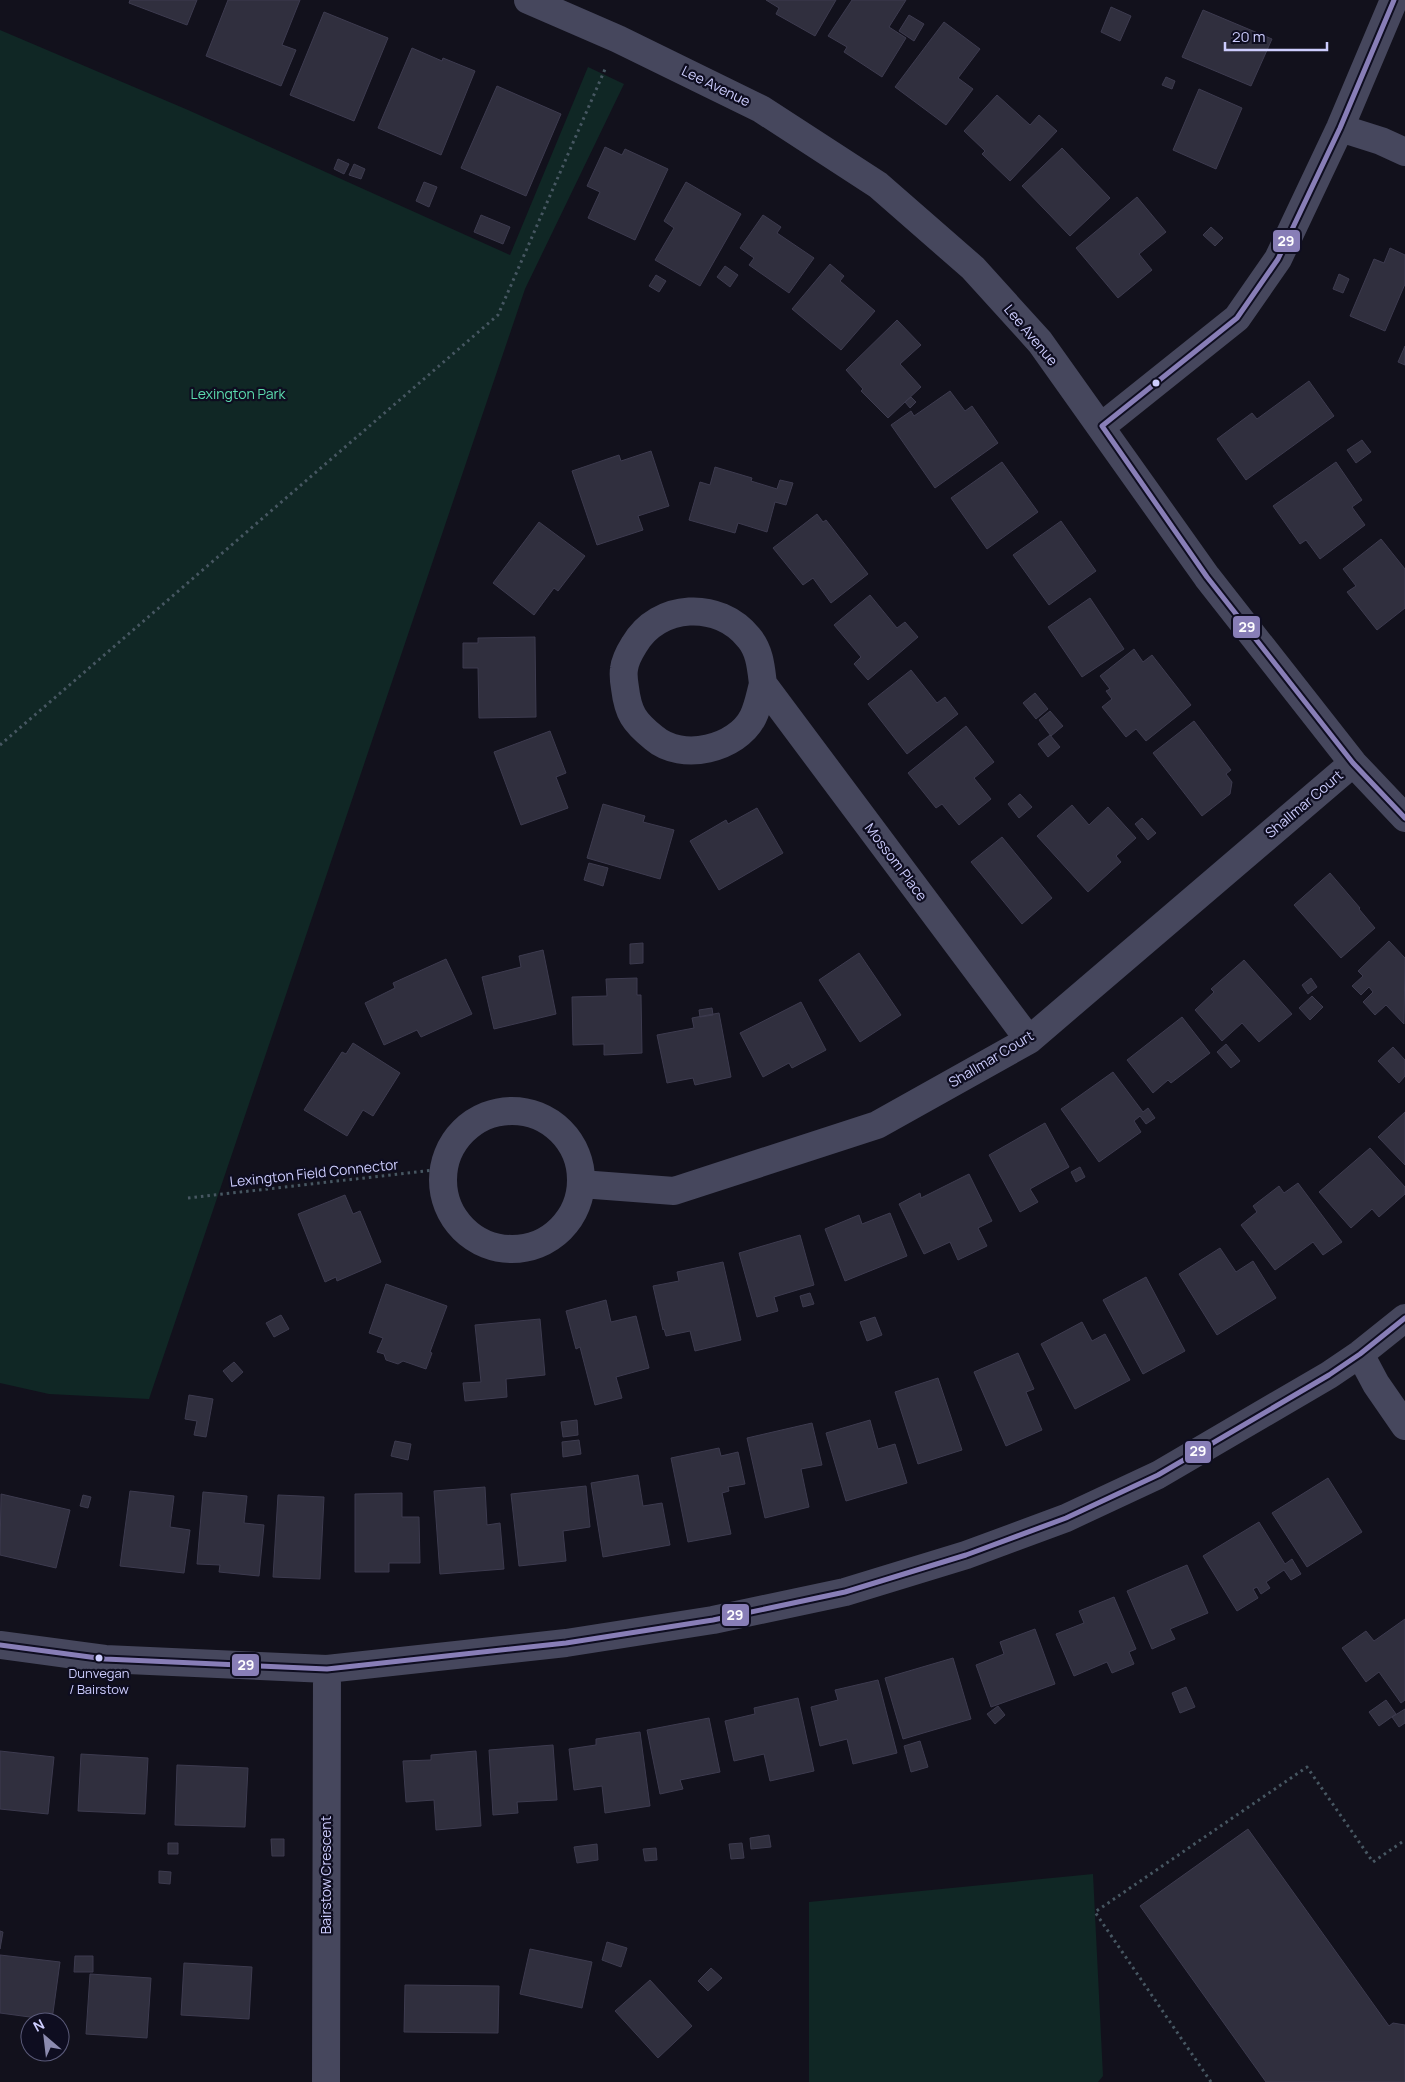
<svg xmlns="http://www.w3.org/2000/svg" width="1405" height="2082" font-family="Manrope,sans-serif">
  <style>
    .green { fill: #102725 }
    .building { fill: #302f3e; stroke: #3d3b4f }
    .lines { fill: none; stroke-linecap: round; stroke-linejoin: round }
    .path { stroke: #475762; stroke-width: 3; stroke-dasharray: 2.5 4; stroke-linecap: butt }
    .minor { stroke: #46475d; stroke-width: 28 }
    .bus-1-casing { stroke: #0e0d20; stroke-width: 9 }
    .bus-1 { stroke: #887eb7; stroke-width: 5 }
    .bus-dot { fill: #cdcdfe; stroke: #0e0d20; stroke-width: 2 }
    .labels { text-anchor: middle; stroke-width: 4.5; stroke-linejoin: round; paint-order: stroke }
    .bus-label { font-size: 13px; fill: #cdcdfe; stroke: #0e0d20 }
    .street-label { font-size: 14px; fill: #cdcdfe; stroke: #0e0d20 }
    .park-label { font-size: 14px; fill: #5bdcae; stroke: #0e0d20 }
    .line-badge { stroke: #0e0d20; stroke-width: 2 }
    .badge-label { font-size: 14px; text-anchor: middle; font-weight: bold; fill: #fff }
  </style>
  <rect width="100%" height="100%" fill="#12111c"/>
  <path class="green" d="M0,30L188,110L510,255L588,67L624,84L525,289L149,1399L49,1394L0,1383Z
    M1093,1874L1103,2076L1098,2082H809V1902Z"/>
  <path class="building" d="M130,0H197L187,25L129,3Z
    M228,0H300L282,45L296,50L281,86L206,56Z
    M766,0H836L815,36L776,14L779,8Z
    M852,0H906L889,27L906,38L882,77L844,52L847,47L828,36Z
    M1111,7L1131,16L1120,41L1101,32Z
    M1203,10L1272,39L1251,86L1182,57Z
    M324,12L388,38L354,121L290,95Z
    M909,15L924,24L914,41L899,31Z
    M944,22L980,49L958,78L973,89L946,125L895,87Z
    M412,48L442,61L443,58L475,71L441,155L378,128Z
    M1166,77L1175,81L1172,89L1162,85Z
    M497,86L561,114L526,196L461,168Z
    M1199,89L1242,108L1216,169L1173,150Z
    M997,95L1030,125L1039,115L1057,131L1010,181L982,154L985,151L964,131Z
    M605,147L622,155L625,149L668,169L635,240L588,218L600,192L587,186Z
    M1062,148L1110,198L1070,236L1022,186Z
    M338,159L349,164L344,174L334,169Z
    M354,164L365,169L361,179L349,175Z
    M424,182L437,187L429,207L416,201Z
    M686,182L741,214L700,286L655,260L674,228L664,221Z
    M1137,197L1166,232L1139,254L1152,270L1118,298L1076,248Z
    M481,215L510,227L503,244L474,232Z
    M763,215L781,227L777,233L814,258L789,293L749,265L754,258L740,248Z
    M1211,227L1223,238L1215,246L1203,235Z
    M1390,248L1405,255V284L1385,331L1350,316L1374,259L1384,263Z
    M830,264L844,276L840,281L875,311L841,350L792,309Z
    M725,266L738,275L730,287L717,277Z
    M1339,274L1349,279L1343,293L1333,289Z
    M656,275L666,281L659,292L649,286Z
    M897,320L921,345L900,364L921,387L888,418L861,391L863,389L846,370Z
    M1405,346V365L1398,362Z
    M1309,381L1334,416L1246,480L1217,439L1252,413L1257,419Z
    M950,391L965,411L972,406L998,443L935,488L891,425L911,411L914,416Z
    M911,397L916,402L910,408L905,402Z
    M1362,440L1371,452L1356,463L1347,450Z
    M651,451L669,506L638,516L643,530L597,545L572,471L619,455L621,461Z
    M1002,462L1038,512L987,549L951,498Z
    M1336,462L1362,500L1352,507L1365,525L1320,559L1306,540L1300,544L1273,506Z
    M715,467L752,478L751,481L777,489L780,480L793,483L786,505L775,502L767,532L738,523L735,533L689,520L700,482L710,485Z
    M817,514L823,522L826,520L868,574L831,603L813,578L803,585L773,548Z
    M1061,521L1096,571L1049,605L1013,555Z
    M539,522L585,556L558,591L554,588L534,615L493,583Z
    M1381,539L1405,569V608L1377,630L1347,592L1356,586L1343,569Z
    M870,595L897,628L905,622L918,637L868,680L854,664L861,657L834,625Z
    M1090,598L1124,649L1082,677L1048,627Z
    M535,637L536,717L479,718L478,668H463V643H478V638Z
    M1134,649L1143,662L1152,655L1191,705L1146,741L1136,729L1126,737L1102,707L1112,699L1106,691L1110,689L1100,676Z
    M911,670L937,703L945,697L958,714L907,754L868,704Z
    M1035,693L1048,709L1036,719L1023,703Z
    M1050,711L1063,726L1051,736L1039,720Z
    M1194,721L1231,770L1226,774L1232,782L1230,794L1202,816L1153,753Z
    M966,726L994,762L974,778L991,799L959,825L942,804L936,808L908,773Z
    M550,731L566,773L556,777L568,808L521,825L494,752Z
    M1050,735L1060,747L1048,757L1038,744Z
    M1020,794L1032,807L1019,818L1008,804Z
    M603,804L645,816L643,822L674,830L660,879L587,858Z
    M1072,805L1089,825L1108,807L1136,838L1116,856L1121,862L1088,892L1037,836Z
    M757,808L783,853L719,890L690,841L726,820L728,824Z
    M1142,818L1156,833L1148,840L1135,824Z
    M1002,837L1052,898L1022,924L971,862Z
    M589,863L608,868L603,886L584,880Z
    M1330,873L1360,908L1359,909L1375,928L1341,958L1294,905Z
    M1389,941L1405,958L1404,1024L1386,1005L1375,1015L1363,1002L1373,992L1369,987L1361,995L1352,986L1363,976L1358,971Z
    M643,943V963L630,964V944Z
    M543,950L556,1014L494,1029L482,977L521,967L519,956Z
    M859,953L901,1015L860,1042L819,980Z
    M446,959L472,1014L421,1037L417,1030L384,1045L365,1003L395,988L393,983Z
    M1244,960L1292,1014L1259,1042L1242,1023L1222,1041L1195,1010L1214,992L1211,989Z
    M637,978V995H641L642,1053L604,1055V1044L573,1045L572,997L607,996L606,979Z
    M1311,978L1317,987L1308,994L1302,985Z
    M1312,996L1323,1007L1310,1020L1299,1008Z
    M801,1002L826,1050L792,1068L789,1063L763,1077L740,1033Z
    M712,1008L713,1015L700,1017L699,1010Z
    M719,1013L731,1077L695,1085L693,1078L667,1083L657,1035L694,1028L692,1018Z
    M1182,1017L1210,1053L1171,1083L1168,1080L1153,1093L1127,1060Z
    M353,1043L400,1073L373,1116L363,1110L347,1136L304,1110L342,1052L346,1054Z
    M1226,1044L1240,1061L1231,1068L1217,1052Z
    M1393,1047L1405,1060V1076L1399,1083L1378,1061Z
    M1113,1072L1143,1112L1148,1108L1155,1118L1146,1124L1140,1116L1134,1121L1141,1132L1099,1162L1061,1109Z
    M1405,1112V1165L1378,1137Z
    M1045,1123L1069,1167L1030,1189L1038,1202L1020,1212L989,1155Z
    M1370,1148L1405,1187V1194L1379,1217L1372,1209L1351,1228L1319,1192Z
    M1080,1167L1085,1177L1076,1182L1071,1172Z
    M969,1174L992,1221L978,1228L987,1246L958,1260L950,1242L924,1254L899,1204L920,1193L921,1198Z
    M1298,1183L1342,1242L1323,1255L1313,1242L1275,1270L1241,1225L1257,1212L1253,1206L1279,1186L1284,1193Z
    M345,1195L353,1214L360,1211L381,1262L337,1281L336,1277L325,1282L298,1214Z
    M890,1213L907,1256L845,1281L825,1229L859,1215L862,1224Z
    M800,1235L814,1285L774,1297L778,1311L757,1317L739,1253Z
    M1220,1248L1236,1272L1253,1261L1276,1298L1217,1335L1179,1274Z
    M723,1262L741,1340L695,1351L690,1331L666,1336L664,1329L663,1330L653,1286L679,1281L677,1272Z
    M1146,1277L1185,1351L1143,1374L1103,1300Z
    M386,1284L447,1306L430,1352L432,1353L426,1369L403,1361L398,1364L386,1360L384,1354L377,1352L383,1338L369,1333Z
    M810,1293L814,1304L803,1307L800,1296Z
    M606,1300L611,1322L636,1316L649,1368L616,1377L622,1398L595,1405L580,1347L576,1349L566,1311Z
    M281,1315L289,1329L274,1337L266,1323Z
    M875,1317L882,1335L867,1341L860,1322Z
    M540,1319L545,1375L506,1379L507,1397L465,1401L463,1383L481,1382L475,1325Z
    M1082,1322L1092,1341L1105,1334L1130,1380L1075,1409L1041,1344Z
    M1018,1353L1034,1389L1026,1392L1042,1430L1006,1446L974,1372Z
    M234,1362L243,1372L232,1382L223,1371Z
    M938,1378L962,1450L918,1464L895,1392Z
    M189,1395L213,1399L206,1437L194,1435L197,1421L185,1419Z
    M577,1420L578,1435L563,1437L561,1422Z
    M870,1420L878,1449L895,1444L907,1483L846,1501L826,1433Z
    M812,1423L822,1465L801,1469L809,1507L765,1518L747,1438Z
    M579,1440L581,1454L563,1457L562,1442Z
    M395,1441L411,1444L408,1460L391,1456Z
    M719,1448L721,1456L738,1452L745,1484L728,1487L729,1491L722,1493L731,1534L688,1542L671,1458Z
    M638,1475L643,1506L662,1503L670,1545L603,1557L591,1483Z
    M1328,1478L1362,1532L1307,1567L1272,1513Z
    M586,1486L590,1527L563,1531L566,1561L519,1566L511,1494Z
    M485,1487L487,1525L500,1523L504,1569L440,1574L434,1491Z
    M130,1491L174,1496L170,1527L190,1530L184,1573L120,1566Z
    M203,1492L247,1496L244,1523L264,1525L259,1576L219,1572L220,1565L197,1564Z
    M402,1493V1517H419L420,1563H389V1572H355V1494Z
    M1,1494L70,1510L56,1568L0,1555Z
    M83,1495L91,1497L88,1508L80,1506Z
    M278,1495L324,1497L320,1579L273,1577Z
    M1259,1522L1285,1564L1292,1559L1301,1574L1291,1580L1284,1570L1266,1582L1270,1588L1261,1594L1257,1587L1253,1589L1258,1598L1237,1611L1203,1556Z
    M1187,1565L1208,1613L1170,1629L1175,1639L1152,1649L1127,1591Z
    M1114,1597L1136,1649L1129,1652L1134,1664L1112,1673L1107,1662L1074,1676L1056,1634L1084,1623L1079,1611Z
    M1405,1619V1700L1401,1703L1379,1672L1366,1682L1342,1648L1366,1631L1374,1641Z
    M1035,1629L1055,1684L991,1707L976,1665L1004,1654L1000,1642Z
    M953,1658L971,1719L903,1739L885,1678Z
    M878,1680L897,1753L853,1764L847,1739L820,1746L811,1707L838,1700L835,1690Z
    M1186,1687L1195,1707L1180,1713L1172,1693Z
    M798,1698L814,1771L770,1781L764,1754L734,1761L725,1721L755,1714L754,1708Z
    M1386,1700L1396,1714L1379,1726L1369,1712Z
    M998,1706L1005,1715L995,1724L987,1714Z
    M1405,1709V1723L1399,1727L1392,1717Z
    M709,1718L720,1772L680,1780L683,1789L660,1794L647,1730Z
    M640,1732L650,1806L605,1813L602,1786L574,1790L569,1749L596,1745V1739Z
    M920,1741L928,1767L911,1772L904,1746Z
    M553,1745L557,1800L517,1802L518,1813L493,1815L489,1750Z
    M0,1751L54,1757L48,1814L0,1809Z
    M476,1751L481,1826L436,1830L434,1800L406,1802L403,1761L431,1760V1755Z
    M81,1754L148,1758L145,1814L78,1811Z
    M177,1765L248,1768L245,1827L175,1825Z
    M1248,1829L1389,2026L1393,2023L1405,2025V2082H1266L1140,1906Z
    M769,1835L771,1847L751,1849L750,1838Z
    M271,1839H284V1856H272Z
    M168,1843H178V1854H168Z
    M742,1843L744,1858L731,1859L729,1844Z
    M597,1844L598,1860L577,1863L574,1847Z
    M656,1848L657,1860L645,1861L643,1849Z
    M159,1871L171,1872L170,1884L159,1883Z
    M0,1931L3,1932L0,1949Z
    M607,1942L627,1948L621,1967L602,1960Z
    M530,1949L592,1962L582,2008L520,1994Z
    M0,1955L60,1962L52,2020L0,2013Z
    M75,1956H93V1972H74Z
    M184,1963L252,1967L249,2019L181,2015Z
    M711,1968L722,1978L708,1991L698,1981Z
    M90,1974L151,1978L147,2038L86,2034Z
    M650,1980L692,2026L658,2058L615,2011Z
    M405,1985L499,1986L498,2033L404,2032Z"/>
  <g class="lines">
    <path class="path" d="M0,745L498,315L606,67
      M188,1198L443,1169
      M1211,2082L1095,1912L1307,1767L1373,1862L1405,1840"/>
    <path class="minor" d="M528,0L618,39L761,109L878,185L973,268L1040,342L1207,577L1353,763L1405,818
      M1340,128L1381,141L1405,152
      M1102,426L1237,318L1278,259L1340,128L1394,0
      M763,684C760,695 758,707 753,717C737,749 682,762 654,738C634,722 628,713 625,688C624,682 623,675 624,669C625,660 629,653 634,645C658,603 719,600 749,638C760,651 761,668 763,684L1029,1040
      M443 1180a69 69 0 1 1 138 0a69 69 0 1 1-138 0Z
      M581,1184L674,1191L877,1125L1029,1040L1353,763
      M1360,1354L1376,1384L1405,1426
      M0,1645L105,1659L327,1669L566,1643L713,1620L845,1592L966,1555L1066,1518L1158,1475L1329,1375L1360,1354L1405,1318
      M326,2082L327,1669"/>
    <g class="bus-1-casing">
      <path id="bus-1" d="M1102,426L1237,318L1278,259L1340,128L1394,0
        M1102,426L1207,577L1353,763L1405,818
        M0,1645L105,1659L327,1669L566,1643L713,1620L845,1592L966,1555L1066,1518L1158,1475L1329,1375L1360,1354L1405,1318"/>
    </g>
    <use href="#bus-1" class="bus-1"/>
  </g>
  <g class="bus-dot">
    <circle cx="1156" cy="383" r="4.5"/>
    <circle cx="99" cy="1658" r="4.5"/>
  </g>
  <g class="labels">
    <g class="bus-label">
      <text x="99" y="1678">Dunvegan<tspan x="99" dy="16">/ Bairstow</tspan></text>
    </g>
    <g class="street-label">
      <text transform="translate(716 86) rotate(26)" y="5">Lee Avenue</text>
      <text transform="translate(1031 335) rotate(50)" y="5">Lee Avenue</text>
      <text transform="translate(1304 804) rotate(-40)" y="5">Shallmar Court</text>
      <text transform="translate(896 862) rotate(53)" y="5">Mossom Place</text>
      <text transform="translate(991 1059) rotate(-31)" y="5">Shallmar Court</text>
      <text transform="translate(314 1173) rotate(-6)" y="5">Lexington Field Connector</text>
      <text transform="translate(326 1875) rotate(-90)" y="5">Bairstow Crescent</text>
    </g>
    <g class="park-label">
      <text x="238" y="399">Lexington Park</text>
    </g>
  </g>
  <g class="line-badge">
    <rect x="1272" y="229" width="29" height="24" rx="5" fill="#887eb7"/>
    <rect x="1232" y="615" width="29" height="24" rx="5" fill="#887eb7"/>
    <rect x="1184" y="1440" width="28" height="24" rx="5" fill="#887eb7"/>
    <rect x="721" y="1603" width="29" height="24" rx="5" fill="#887eb7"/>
    <rect x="231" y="1653" width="29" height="24" rx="5" fill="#887eb7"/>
  </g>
  <g class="badge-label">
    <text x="1286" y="246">29</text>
    <text x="1247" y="632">29</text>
    <text x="1198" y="1456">29</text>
    <text x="735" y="1620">29</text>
    <text x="246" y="1670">29</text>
  </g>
  <g transform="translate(45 2037) rotate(332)"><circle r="24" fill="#0e0d20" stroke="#5a5a79"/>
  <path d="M0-4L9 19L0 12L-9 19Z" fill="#8c8baf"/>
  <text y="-8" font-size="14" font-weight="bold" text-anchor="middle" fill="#cdcdfe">N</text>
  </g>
  <path d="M1225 42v8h102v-8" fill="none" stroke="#cdcdfe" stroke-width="2.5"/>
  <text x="1232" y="42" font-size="15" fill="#cdcdfe" stroke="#0e0d20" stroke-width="4" paint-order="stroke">20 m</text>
</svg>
